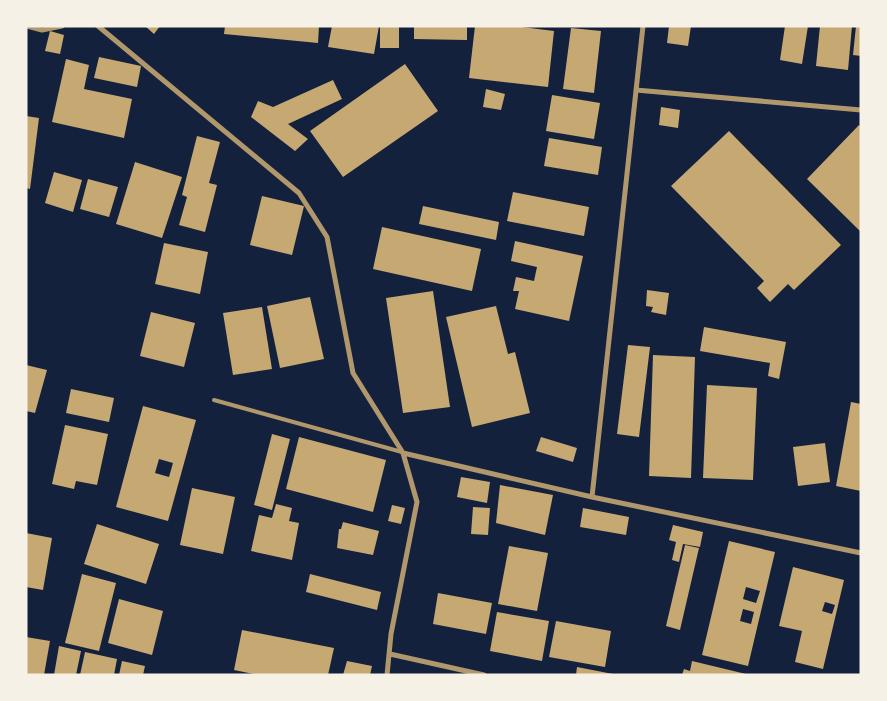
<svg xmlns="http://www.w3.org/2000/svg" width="887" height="701" font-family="Mulish,sans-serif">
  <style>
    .building { fill: #c6a872; fill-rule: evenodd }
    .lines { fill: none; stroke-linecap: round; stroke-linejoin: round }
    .service { stroke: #b1986c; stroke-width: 4 }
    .minor { stroke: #b1986c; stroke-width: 5 }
  </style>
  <rect width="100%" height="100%" fill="#14213d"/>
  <path class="building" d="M145,26H160L154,34Z
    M225,26H319L318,43L224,34Z
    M332,26H379L374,54L328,47Z
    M380,26H399V48H380Z
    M414,26H467V40L414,39Z
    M475,26H514L554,31L548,87L469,78Z
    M669,26H691L688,46L667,43Z
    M785,26H808L802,64L780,60Z
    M820,26H852L848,70L816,66Z
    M856,26H861V56L853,55Z
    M571,28L601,31L594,93L563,89Z
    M50,31L64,35L60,54L45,51Z
    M99,57L141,66L137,87L94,78Z
    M66,59L89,65L84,89L132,99L124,138L52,122Z
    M405,64L438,111L343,177L310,131Z
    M333,80L342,99L288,124L308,139L295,151L251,117L258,101L273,107Z
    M486,89L505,94L501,110L483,107Z
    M552,95L600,103L594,139L546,131Z
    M661,107L680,110L678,128L659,125Z
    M26,116L39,118L30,189L26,188Z
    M859,125L861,127V232L807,179Z
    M729,131L841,245L794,290L788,284L770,302L757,288L764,281L671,186Z
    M197,136L220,142L209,183L217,185L205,232L179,225L187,197L182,195Z
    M549,138L602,147L598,175L544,166Z
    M135,162L182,177L162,238L116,224Z
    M54,172L82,180L73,212L45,203Z
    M88,179L118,187L109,217L80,209Z
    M513,192L589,207L584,236L507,221Z
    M262,196L304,206L292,255L250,245Z
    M423,206L499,222L496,240L419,224Z
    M382,227L481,249L472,291L373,269Z
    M515,241L583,256L569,321L515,309L519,291H513L516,277L534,281L537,267L511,261Z
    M164,243L208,252L200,294L155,284Z
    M647,290L669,293L666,315L651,312L653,307L646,306Z
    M433,291L450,407L403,413L386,298Z
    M310,297L324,359L280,368L267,306Z
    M496,306L508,354L515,352L530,413L472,427L446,317Z
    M262,307L272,369L233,375L223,313Z
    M151,312L195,323L184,367L140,356Z
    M704,327L786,342L779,379L768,376L770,363L700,351Z
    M628,345L650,347L639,437L617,434Z
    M653,355L695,357L691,478L649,476Z
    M26,365L47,370L35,413L26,411Z
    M707,385L757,388L753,480L703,478Z
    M71,389L114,398L109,422L66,413Z
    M851,402L861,404V491L836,486Z
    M143,406L196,420L168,521L116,507ZM159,459L173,463L169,477L155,473Z
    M65,425L108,434L97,485L76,481L74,489L52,484Z
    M272,434L290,439L272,510L254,505Z
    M299,437L386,460L373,512L286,489Z
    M541,437L577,448L573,462L536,451Z
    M825,443L830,482L798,486L793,447Z
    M461,477L490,482L487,503L457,497Z
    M500,485L553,495L545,535L496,523Z
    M192,488L235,497L223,554L180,545Z
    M276,504L292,508L289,521L299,523L292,560L251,551L259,515L272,518Z
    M392,505L405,508L401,524L388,521Z
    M473,507L490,508L488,535L471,534Z
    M583,508L629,517L626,535L580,527Z
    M343,522L379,531L373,555L337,548L339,529H341Z
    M97,524L159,544L146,584L84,564Z
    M673,525L703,532L700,547L683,544L679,562L672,560L676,542L669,540Z
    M26,533L52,538L43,590L26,587Z
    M729,541L775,552L748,666L702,655ZM746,587L760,591L756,603L743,599ZM743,609L754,612L751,624L740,621Z
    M685,545L699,548L680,630L666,626Z
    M509,546L548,553L537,611L498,604Z
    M793,567L844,580L823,669L795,662L802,631L779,626ZM825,602L835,605L832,614L822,611Z
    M82,574L116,583L99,651L65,643Z
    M310,574L381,592L377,610L306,592Z
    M438,593L492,603L486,634L433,624Z
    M119,599L163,611L152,655L108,643Z
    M497,612L549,621L542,661L490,651Z
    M556,621L611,631L605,667L549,657Z
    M242,630L334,648L328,675H259L234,670Z
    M26,637L50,641L44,675H26Z
    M59,646L81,651L76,675H54Z
    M85,652L117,659L114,675H80Z
    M122,661L145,666L143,675H119Z
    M347,661L372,666L370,675H343Z
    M692,661L746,674V675H682L684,669L690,671Z
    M577,667L613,674V675H576Z"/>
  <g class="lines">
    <path class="service" d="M214,400L402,452"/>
    <path class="minor" d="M27,26L42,30L62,26
      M98,26L299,193L327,237L353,373L403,453L417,502L391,634L387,675
      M636,90L861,110
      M403,453L592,497L861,553
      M592,497L643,26
      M390,654L484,675"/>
  </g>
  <rect width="887" height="701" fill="none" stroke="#f6f1e7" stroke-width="55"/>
</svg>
